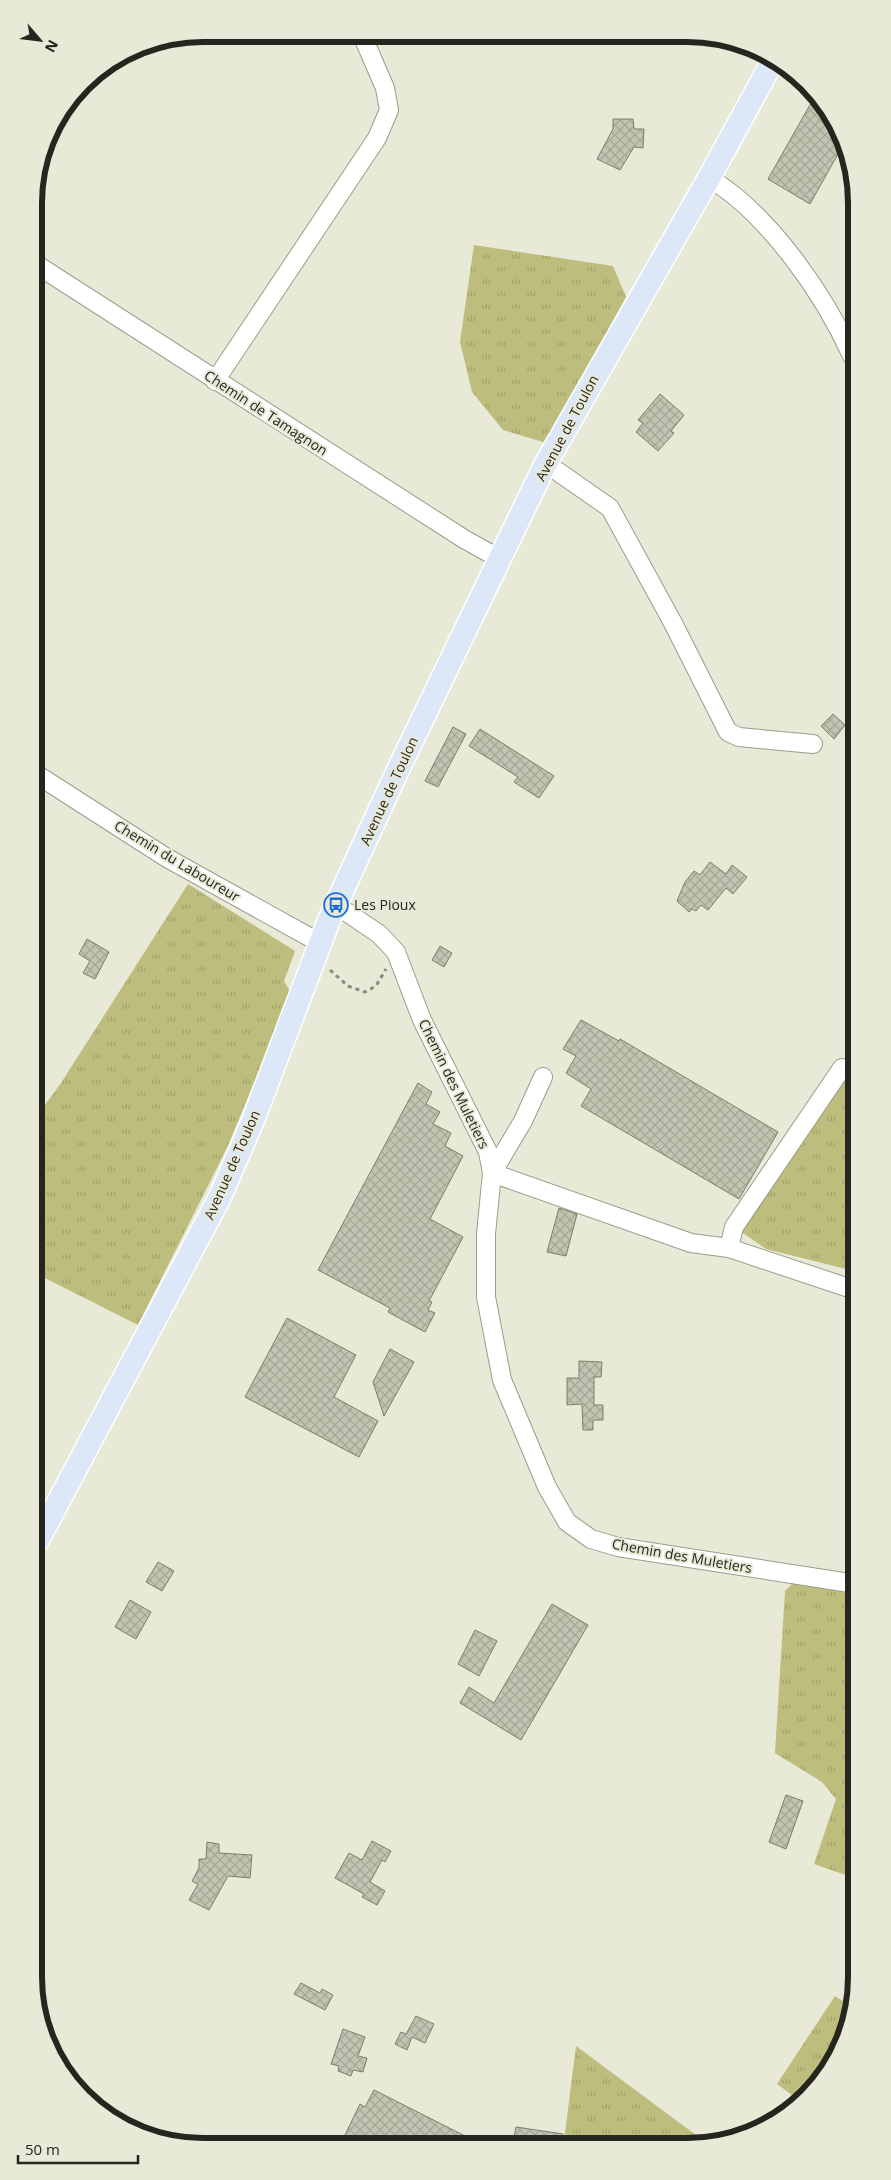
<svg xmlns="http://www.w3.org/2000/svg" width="891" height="2180" font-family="'Open Sans',sans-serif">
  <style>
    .grass { fill: url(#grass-tufts) }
    .building { fill: url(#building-cross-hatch); stroke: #7d7e6c }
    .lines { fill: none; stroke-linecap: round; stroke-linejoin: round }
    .minor-casing { stroke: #9b9c8a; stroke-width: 20 }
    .major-casing { stroke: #fff; stroke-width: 25 }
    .path { stroke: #8a8a7d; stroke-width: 3; stroke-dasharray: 4 4; stroke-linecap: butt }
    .minor { stroke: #fff; stroke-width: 18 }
    .major { stroke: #dce8f8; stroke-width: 22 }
    .labels { text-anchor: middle; stroke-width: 4; stroke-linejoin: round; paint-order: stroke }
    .street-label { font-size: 14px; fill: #26261f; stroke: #e8e9d6 }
    .poi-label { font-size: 14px; fill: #26261f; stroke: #e8e9d6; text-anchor: start }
    .rim { fill: none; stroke: #26261f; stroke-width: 6 }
  </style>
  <defs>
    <pattern id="grass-tufts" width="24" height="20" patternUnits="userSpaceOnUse" patternTransform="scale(1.25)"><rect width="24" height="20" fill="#bdbd7d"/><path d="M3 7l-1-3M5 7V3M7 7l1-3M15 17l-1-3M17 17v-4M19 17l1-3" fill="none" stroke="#a2a26c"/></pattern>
    <pattern id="building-cross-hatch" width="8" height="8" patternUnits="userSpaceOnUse" patternTransform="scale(1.25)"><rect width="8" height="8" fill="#c3c3b1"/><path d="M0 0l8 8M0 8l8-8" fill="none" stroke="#a7a798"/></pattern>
  </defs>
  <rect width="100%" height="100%" fill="#e8e9d6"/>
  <path class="grass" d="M474,245L613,266L626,297L546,443L503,430L472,392L460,342Z
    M188,884L295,951L284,981L291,993L227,1148L138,1325L37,1274V1116L61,1083Z
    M854,1074L855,1259L846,1269L766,1249L740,1231L838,1086Z
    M801,1581L856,1591L857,1879L814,1864L836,1799L822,1782L775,1753L785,1591L792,1584Z
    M835,1996L852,2007L844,2041L815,2088L811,2091L814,2087L804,2082L797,2095L803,2099L800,2101L777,2084Z
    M576,2046L704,2141H564Z"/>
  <path class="building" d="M815,96L843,145L810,204L768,179Z
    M613,119H633L634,129H644L643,148L634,147L620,170L597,159L613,129Z
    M660,394L684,415L671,431L674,433L658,451L636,432L643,423L638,420Z
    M833,714L845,725L834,739L821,726Z
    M453,727L466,734L438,787L425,781Z
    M480,729L554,776L539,798L514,782L518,777L469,746Z
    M710,862L726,874L732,865L747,877L733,894L726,888L708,910L701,905L696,911L692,909L689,912L677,901L685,882L694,871L700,875Z
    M87,939L109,952L95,979L83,973L90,961L79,954Z
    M440,946L452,953L444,967L432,960Z
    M581,1020L619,1041L620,1039L778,1132L739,1199L581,1106L591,1089L566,1073L576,1056L563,1049Z
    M418,1083L432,1092L426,1104L440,1112L433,1124L451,1133L445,1146L463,1156L430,1219L463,1237L429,1301L432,1302L428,1310L435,1313L425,1332L388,1312L390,1308L318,1270Z
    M559,1208L577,1214L566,1256L547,1252Z
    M287,1318L356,1355L334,1397L378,1421L359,1457L245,1397Z
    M390,1349L414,1362L384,1416L373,1382Z
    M579,1361L602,1362L601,1377H594V1405H603V1420H593V1430H583L582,1404L567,1405V1378H579Z
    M158,1562L174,1571L162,1591L146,1582Z
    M130,1600L151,1612L136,1639L115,1627Z
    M552,1604L588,1625L521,1740L460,1703L469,1687L494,1703Z
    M475,1630L497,1641L479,1676L458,1664Z
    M786,1795L803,1801L786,1849L769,1842Z
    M372,1841L391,1851L385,1862L382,1860L370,1882L385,1891L377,1905L362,1897L364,1894L335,1878L349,1853L362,1860Z
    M207,1842L219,1844V1853L252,1855L250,1878L228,1876L209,1910L189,1900L198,1884L192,1881L199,1868V1859H206Z
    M301,1983L320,1993L322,1989L333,1995L325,2010L294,1994Z
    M416,2016L434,2024L425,2043L412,2037L407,2050L395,2044L401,2032L406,2034Z
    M343,2029L365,2037L358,2056L367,2058L363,2072L353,2070L351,2076L338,2071L339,2066L331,2064Z
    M374,2090L477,2142H349L343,2139L360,2104L365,2107Z
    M516,2127L563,2134V2141L513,2142Z"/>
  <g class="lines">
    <g class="minor-casing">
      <path id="minor" d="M709,178C768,213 824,294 852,356
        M34,263L464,539L500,559
        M215,381L377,138L389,110L385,88L362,35
        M545,465L557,471L610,508L673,623L728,732L739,737L813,744
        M36,774L167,858L320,943
        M336,905L379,934L396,952L422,1020L488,1152L492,1173L486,1234V1297L502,1380L547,1487L567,1522L591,1539L618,1547L856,1584
        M492,1173L691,1243L729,1248L855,1290
        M492,1173L523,1121L543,1077
        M729,1248L734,1227L842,1068"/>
    </g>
    <g class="major-casing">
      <path id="major" d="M38,1540L220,1197L254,1118L329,920L397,772L545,465L709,178L774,59"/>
    </g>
    <path class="path" d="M330,970L348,986L365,992L376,986L386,969
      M268,2143L269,2138"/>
    <use href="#minor" class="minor"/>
    <use href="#major" class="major"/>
  </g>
  <defs>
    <g id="bus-ring" transform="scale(1.25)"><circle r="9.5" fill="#e8e9d6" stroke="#1970da" stroke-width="1.5"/><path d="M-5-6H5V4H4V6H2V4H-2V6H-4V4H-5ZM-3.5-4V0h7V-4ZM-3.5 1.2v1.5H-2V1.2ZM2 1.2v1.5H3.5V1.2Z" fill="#1970da"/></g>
  </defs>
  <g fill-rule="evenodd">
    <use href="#bus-ring" x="336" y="905"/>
  </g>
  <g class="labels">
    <g class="street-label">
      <text transform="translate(266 413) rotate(33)" y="5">Chemin de Tamagnon</text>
      <text transform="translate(567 428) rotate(-62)" y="5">Avenue de Toulon</text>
      <text transform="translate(389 791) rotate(-65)" y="5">Avenue de Toulon</text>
      <text transform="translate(177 861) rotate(31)" y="5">Chemin du Laboureur</text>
      <text transform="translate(454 1084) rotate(64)" y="5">Chemin des Muletiers</text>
      <text transform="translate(232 1165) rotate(-66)" y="5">Avenue de Toulon</text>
      <text transform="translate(682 1556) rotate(10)" y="5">Chemin des Muletiers</text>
    </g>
    <g class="poi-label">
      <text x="354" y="910">Les Pioux</text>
    </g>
  </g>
  <path d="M0 0H891V2180H0ZM203 42H687A161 161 0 0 1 848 203V1977A161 161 0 0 1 687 2138H203A161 161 0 0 1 42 1977V203A161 161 0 0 1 203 42Z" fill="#e8e9d6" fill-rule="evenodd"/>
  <path class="rim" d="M203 42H687A161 161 0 0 1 848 203V1977A161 161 0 0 1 687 2138H203A161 161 0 0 1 42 1977V203A161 161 0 0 1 203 42Z"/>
  <g transform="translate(40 40) rotate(118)" stroke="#e8e9d6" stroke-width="4" paint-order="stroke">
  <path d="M0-4L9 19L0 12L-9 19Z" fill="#26261f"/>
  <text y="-8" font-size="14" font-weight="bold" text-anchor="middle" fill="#26261f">N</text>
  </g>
  <path d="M18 2155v8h120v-8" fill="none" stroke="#26261f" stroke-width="2.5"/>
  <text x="25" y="2155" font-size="15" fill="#26261f" stroke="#e8e9d6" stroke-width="4" paint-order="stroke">50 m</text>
</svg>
